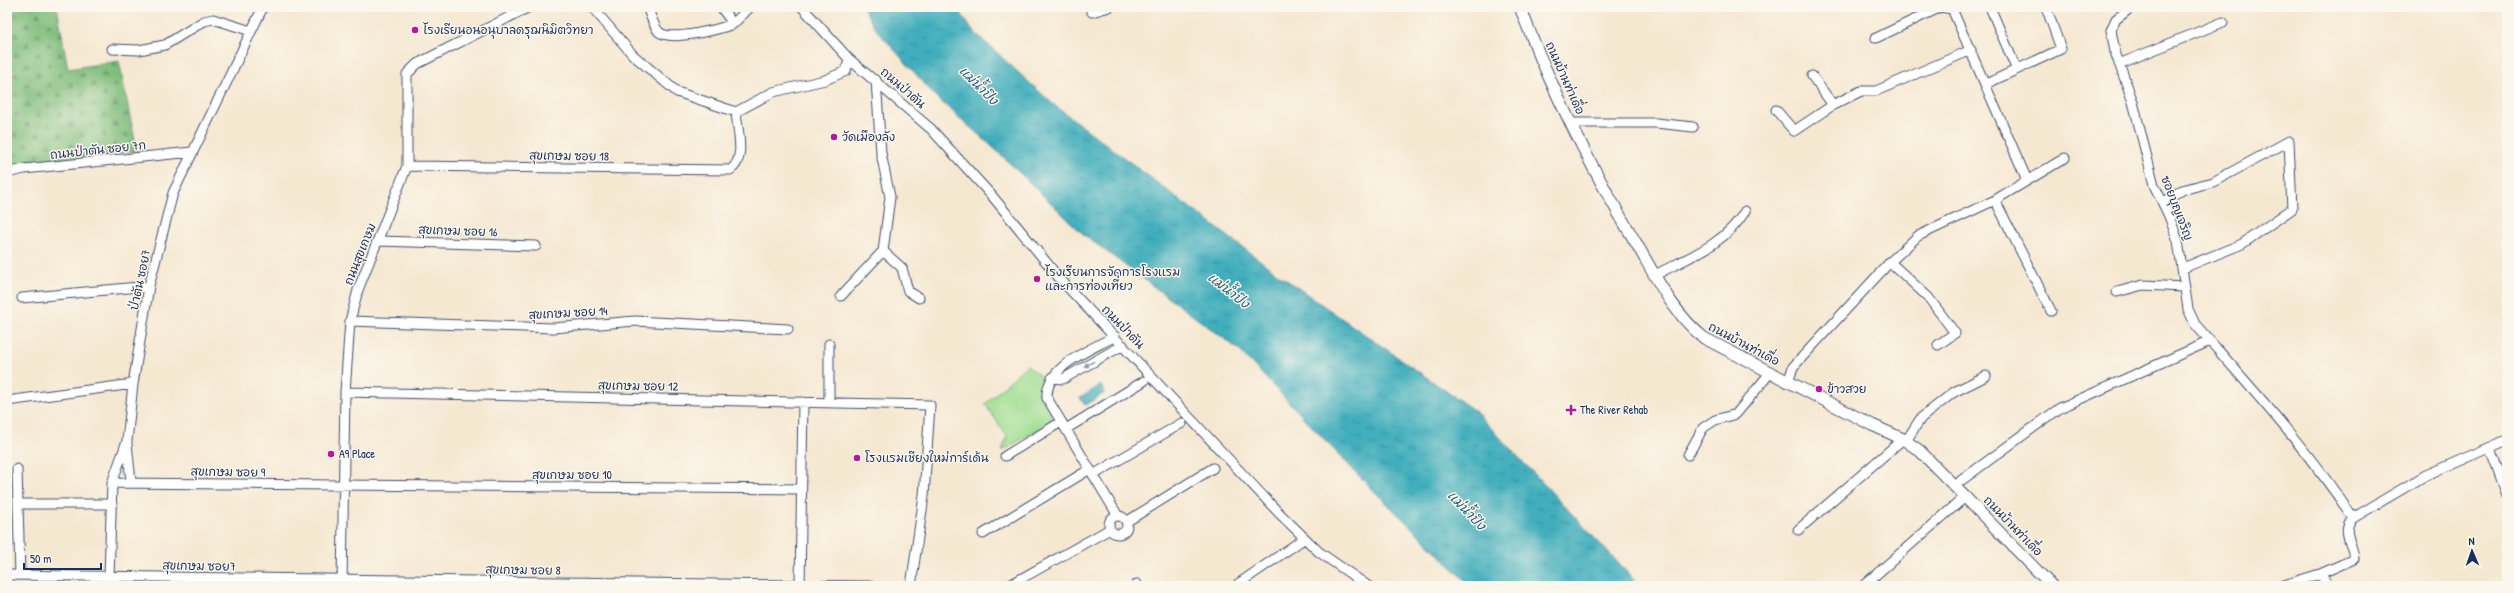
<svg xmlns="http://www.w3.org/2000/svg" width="2514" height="593" font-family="'Patrick Hand','Playpen Sans Thai',sans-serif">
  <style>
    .forest { fill: url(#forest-firs); stroke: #4e766d }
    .green { fill: #a0de92; stroke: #5e8678 }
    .water { fill: url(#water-ripples); stroke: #2e6e8d }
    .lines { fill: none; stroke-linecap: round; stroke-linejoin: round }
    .minor-casing { stroke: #3c4b6f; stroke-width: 11 }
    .tertiary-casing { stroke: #3c4b6f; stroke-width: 13 }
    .minor { stroke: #fff; stroke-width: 9 }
    .tertiary { stroke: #fff; stroke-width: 11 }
    .oneway { fill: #8d97ae }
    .poi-dot { fill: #b5179e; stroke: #fbf7ec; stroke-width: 1.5 }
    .labels { text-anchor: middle; stroke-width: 3; stroke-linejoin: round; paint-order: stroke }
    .poi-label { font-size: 12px; fill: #1b2f5e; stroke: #fbf7ec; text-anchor: start }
    .street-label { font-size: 12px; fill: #1b2f5e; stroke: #fbf7ec }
    .water-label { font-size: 13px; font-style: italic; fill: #285b7f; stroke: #fbf7ec }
  </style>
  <defs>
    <pattern id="forest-firs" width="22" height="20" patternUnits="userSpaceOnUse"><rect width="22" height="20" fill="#80bd7c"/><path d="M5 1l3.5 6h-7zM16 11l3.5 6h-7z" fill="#689a69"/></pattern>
    <pattern id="water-ripples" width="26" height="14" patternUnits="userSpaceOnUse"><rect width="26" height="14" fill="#40aebc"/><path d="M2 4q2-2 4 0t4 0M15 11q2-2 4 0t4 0" fill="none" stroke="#358e9c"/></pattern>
  </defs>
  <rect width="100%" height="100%" fill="#fbf7ec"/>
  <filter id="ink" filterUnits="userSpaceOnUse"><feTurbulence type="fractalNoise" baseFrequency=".025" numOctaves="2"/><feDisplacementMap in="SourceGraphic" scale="8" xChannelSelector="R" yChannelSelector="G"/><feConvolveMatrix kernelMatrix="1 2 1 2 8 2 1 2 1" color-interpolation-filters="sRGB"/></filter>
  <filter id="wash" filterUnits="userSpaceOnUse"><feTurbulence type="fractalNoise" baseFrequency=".012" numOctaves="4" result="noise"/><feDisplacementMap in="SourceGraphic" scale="16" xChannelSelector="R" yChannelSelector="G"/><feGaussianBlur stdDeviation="0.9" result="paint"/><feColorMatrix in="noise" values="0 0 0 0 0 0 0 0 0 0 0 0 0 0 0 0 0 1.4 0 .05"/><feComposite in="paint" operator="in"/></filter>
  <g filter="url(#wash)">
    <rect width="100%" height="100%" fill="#f5e8d1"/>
    <path class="forest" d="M9,7H57L68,69L119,61L137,151L7,168V17Z"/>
    <path class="green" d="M1027,365L1042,378L1039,394L1054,420L1002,451L1007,436L985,404Z"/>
    <path class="water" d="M863,7H957L972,30L1053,104L1278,274L1475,411L1640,586H1471L1362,479L1238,349L1084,235L998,152L936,97L875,28Z
      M1101,385L1105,393L1085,405L1080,398Z"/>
  </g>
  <g filter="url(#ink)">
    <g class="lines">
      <g class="minor-casing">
        <path id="minor" d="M592,7L633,55L677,92L736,112
          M647,7C650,14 654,27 659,32C670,42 720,29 733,24
          M721,7L733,24L750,7
          M802,7L849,59L931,129L993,197L1060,279L1278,512L1319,552L1368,586
          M1090,7L1092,12L1109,7
          M1990,7L2016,68
          M2132,7L2116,19L2111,30L2115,52L2133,102L2154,185L2169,216L2178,241L2188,309L2195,324C2251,388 2306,447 2353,518
          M1876,38L1941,7L1952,9L2027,180
          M112,49L139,50L165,45L204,21L213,19L251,31
          M2119,64L2223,22
          M1812,76L1833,105
          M1986,84L2061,49L2046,7
          M1776,110L1794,131L1833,105L1861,91H1876L1971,50
          M1571,123H1656L1693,127
          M407,166L730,170C747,160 737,129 736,112L773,92L825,80L846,71L849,59
          M7,173L24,169L192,152
          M1995,200L2051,311
          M2163,203L2182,190L2213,182L2289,141L2292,209L2242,244L2183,268
          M379,241L536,246
          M883,251L902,268L908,291L919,298
          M1890,262L1928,297L1955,333L1938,345
          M1655,275C1687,258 1726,244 1745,211
          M2117,292L2143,285L2184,287
          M841,296L883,251L890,197L881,153L876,80
          M22,298L149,286
          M350,321L553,328L635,321L788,329
          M1115,336C1091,350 1045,366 1047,398L1118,516
          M1052,378L1063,379L1123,345
          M1788,383L1793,367L1890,262L1918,236L1995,200L2065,158
          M345,392L930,405L924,496L911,586
          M7,401L133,384
          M829,403V344
          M1066,429L1144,381
          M1906,441L1921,418L1954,392L1986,376
          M127,444L131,481
          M2490,448L2507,495
          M1688,455L1703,428L1715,420L1736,414L1770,373
          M1005,456L1061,422
          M17,469L20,575
          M1093,475L1182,423
          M112,483L801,489
          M1955,485L2060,408L2210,341
          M18,504H112
          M1109 525a9 9 0 1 1 18 0a9 9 0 1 1-18 0Z
          M1126,522L1213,468
          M1798,530L1903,439
          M983,534L1090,469
          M2320,574L2329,586
          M7,575L871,586
          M109,577L112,483L127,441L133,384L149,286L173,193L263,7
          M1137,584L1138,586
          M1238,584L1305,538
          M342,585L345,392L350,321L358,290L407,166V74L417,64L529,7
          M800,586L803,402
          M1008,586L1110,529
          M1863,586L1966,496
          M2281,586L2320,574L2354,559C2353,543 2340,530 2353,518L2426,475L2507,440"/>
      </g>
      <g class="tertiary-casing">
        <path id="tertiary" d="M1520,7C1552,91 1593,172 1639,248C1658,281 1674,314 1704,338L1872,425L1903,439L1920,451L2052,586"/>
      </g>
      <use href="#minor" class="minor"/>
      <use href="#tertiary" class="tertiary"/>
    </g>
    <defs><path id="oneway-solid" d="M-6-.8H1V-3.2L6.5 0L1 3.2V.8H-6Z"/></defs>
    <use class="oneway" href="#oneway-solid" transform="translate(1089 364) rotate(151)"/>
  </g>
  <g class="poi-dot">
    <circle cx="415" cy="30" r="4"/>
    <circle cx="834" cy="137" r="4"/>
    <circle cx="1037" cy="279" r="4"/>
    <circle cx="1819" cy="389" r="4"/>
    <path d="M1569 404h4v4h4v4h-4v4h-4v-4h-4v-4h4z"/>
    <circle cx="331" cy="454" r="4"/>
    <circle cx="857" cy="458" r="4"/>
  </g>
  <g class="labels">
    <g class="poi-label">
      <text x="423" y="34">โรงเรียนอนอนุบาลดรุฌนิมิตวิทยา</text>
      <text x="842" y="141">วัดเมืองลัง</text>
      <text x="1045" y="276">โรงเรียนการจัดการโรงแรม<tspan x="1045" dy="14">และการท่องเที่ยว</tspan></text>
      <text x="1827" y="393">ข้าวสวย</text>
      <text x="1580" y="414">The River Rehab</text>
      <text x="339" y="458">A9 Place</text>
      <text x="865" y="462">โรงแรมเชียงใหม่การ์เด้น</text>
    </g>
    <g class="street-label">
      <text transform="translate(1565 78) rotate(66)" y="4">ถนนบ้านท่าเดื่อ</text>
      <text transform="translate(903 88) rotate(41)" y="4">ถนนป่าตัน</text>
      <text transform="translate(98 150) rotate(-6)" y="4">ถนนป่าตัน ซอย 7ก</text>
      <text transform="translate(569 156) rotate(1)" y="4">สุขเกษม ซอย 18</text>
      <text transform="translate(2177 208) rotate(69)" y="4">ซอยบุญเจริญ</text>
      <text transform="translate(458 231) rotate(2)" y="4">สุขเกษม ซอย 16</text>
      <text transform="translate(360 254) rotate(-68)" y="4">ถนนสุขเกษม</text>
      <text transform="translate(140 280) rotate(-78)" y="4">ป่าตัน ซอย7</text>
      <text transform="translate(568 313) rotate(-3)" y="4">สุขเกษม ซอย 14</text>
      <text transform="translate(1123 327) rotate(46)" y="4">ถนนป่าตัน</text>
      <text transform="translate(1744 344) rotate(28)" y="4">ถนนบ้านท่าเดื่อ</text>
      <text transform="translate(638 386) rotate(1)" y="4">สุขเกษม ซอย 12</text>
      <text transform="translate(228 472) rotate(1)" y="4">สุขเกษม ซอย 9</text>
      <text x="572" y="479">สุขเกษม ซอย 10</text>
      <text transform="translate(2013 526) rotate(46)" y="4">ถนนบ้านท่าเดื่อ</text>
      <text transform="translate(199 566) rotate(1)" y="4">สุขเกษม ซอย7</text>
      <text transform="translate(523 570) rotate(1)" y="4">สุขเกษม ซอย 8</text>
    </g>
    <g class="water-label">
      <text transform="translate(979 85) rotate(45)" y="5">แม่น้ำปิง</text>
      <text transform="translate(1229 290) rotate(38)" y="5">แม่น้ำปิง</text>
      <text transform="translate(1467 510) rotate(46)" y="5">แม่น้ำปิง</text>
    </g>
  </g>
  <rect width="2514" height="593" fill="none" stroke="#fbf7ec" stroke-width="24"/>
  <g transform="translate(2472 551) rotate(358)" stroke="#fbf7ec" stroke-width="3" paint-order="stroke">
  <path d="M0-3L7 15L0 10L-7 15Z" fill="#1b2f5e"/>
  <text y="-6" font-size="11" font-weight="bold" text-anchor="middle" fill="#1b2f5e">N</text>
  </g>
  <path d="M24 563v6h77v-6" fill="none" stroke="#1b2f5e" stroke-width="2"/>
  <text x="30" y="563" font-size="12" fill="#1b2f5e" stroke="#fbf7ec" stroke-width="3" paint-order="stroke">50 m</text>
</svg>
